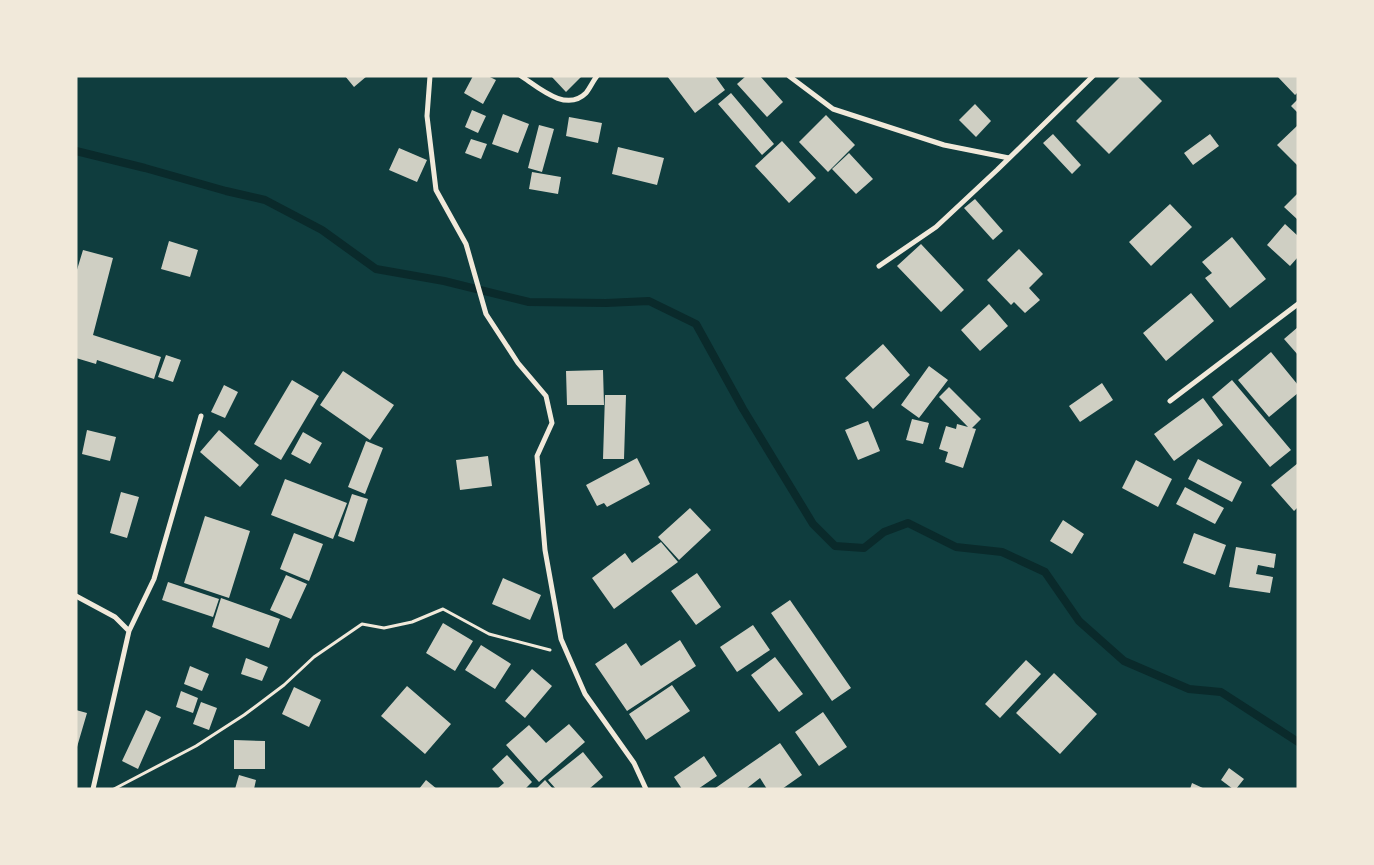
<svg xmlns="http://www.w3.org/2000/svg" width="1374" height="865" font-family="'DejaVu Sans',sans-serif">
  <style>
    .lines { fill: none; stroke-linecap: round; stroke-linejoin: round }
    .stream { stroke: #0a2a2b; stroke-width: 8 }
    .building { fill: #cfcfc3 }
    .path { stroke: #f1e9da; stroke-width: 3 }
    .minor { stroke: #f1e9da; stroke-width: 5 }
  </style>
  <rect width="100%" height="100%" fill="#0f3d3e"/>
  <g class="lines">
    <path class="stream" d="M76,151L145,168L226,191L265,200L322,230L376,269L444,281L529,302L606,303L649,301L696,324L743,409L813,524L835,546L864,548L884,532L908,523L956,547L1002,552L1045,572L1079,621L1124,661L1189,689L1221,692L1298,742"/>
  </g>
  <path class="building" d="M345,76H367L354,87Z
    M473,76H488L496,80L483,104L464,93Z
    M551,76H582L566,92Z
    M667,76H715L725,90L695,113Z
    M746,76H760L783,102L767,117L737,84Z
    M1121,76H1137L1162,101L1109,154L1076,121Z
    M1277,76H1298V92L1295,95Z
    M731,93L774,144L762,155L718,104Z
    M1298,99V113L1291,106Z
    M975,104L991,121L976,137L959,120Z
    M472,110L486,116L478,133L465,127Z
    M503,114L529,124L518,153L492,144Z
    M826,115L855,145L828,172L799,142Z
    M569,117L602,123L598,143L566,136Z
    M539,125L554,129L542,172L528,168Z
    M1298,125V166L1277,145Z
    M1053,134L1081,165L1072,174L1043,143Z
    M1210,134L1219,146L1193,165L1184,153Z
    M471,139L487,144L481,159L465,153Z
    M782,141L816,178L789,203L755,166Z
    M618,147L664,158L657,185L612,174Z
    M399,148L427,160L417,182L389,170Z
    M849,153L873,179L856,194L832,169Z
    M532,172L561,177L558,194L529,189Z
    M1298,193V220L1284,207Z
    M975,199L1003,231L993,240L964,208Z
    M1170,204L1192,227L1151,266L1129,242Z
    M1285,224L1298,236V257L1290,266L1267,245Z
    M1232,237L1266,279L1230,308L1205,278L1212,273L1202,262Z
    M169,241L198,250L190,277L161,269Z
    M921,244L964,290L941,312L897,266Z
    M1019,249L1043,274L1029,288L1040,300L1025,313L1014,302L1011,305L987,280Z
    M83,250L113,258L93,335L161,357L154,379L97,360L96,364L76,358V273Z
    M1191,293L1214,321L1166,361L1143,333Z
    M989,304L1008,326L980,351L961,330Z
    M1298,327V355L1284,339Z
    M883,344L910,375L873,409L845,378Z
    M1271,352L1298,385V393L1269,417L1238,380Z
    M166,355L181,360L173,382L158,377Z
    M929,366L948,380L919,418L901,405Z
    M603,370L604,405H567L566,371Z
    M343,371L394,405L370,440L320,405Z
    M292,380L319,396L281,460L254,444Z
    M1232,380L1291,450L1270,467L1212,397Z
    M1102,383L1113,400L1080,422L1069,406Z
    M224,385L238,392L225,418L211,412Z
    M949,387L981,419L972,428L976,429L963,468L945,462L948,452L939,449L946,426L956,429L957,424L968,427L939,397Z
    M605,395H626L624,459H603Z
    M1203,398L1223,425L1174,461L1154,434Z
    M912,419L929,423L923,444L906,440Z
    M868,421L880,451L858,460L845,430Z
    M87,430L116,437L110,461L82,454Z
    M219,430L259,465L240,487L200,452Z
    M303,432L322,443L310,464L291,454Z
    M366,441L383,448L365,494L348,487Z
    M488,456L492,486L460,490L456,460Z
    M637,458L650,484L607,507L604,503L597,506L586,485Z
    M1198,459L1242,482L1232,502L1188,479Z
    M1136,460L1172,479L1158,507L1122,488Z
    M1298,463V507L1294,511L1271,485Z
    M285,479L347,503L333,539L271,515Z
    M1185,487L1224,508L1215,524L1176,504Z
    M121,492L139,497L127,538L110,533Z
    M352,494L368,499L354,542L338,536Z
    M690,508L711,530L679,560L658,537Z
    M205,516L250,531L229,598L184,583Z
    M1063,520L1084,534L1072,554L1050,541Z
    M294,533L323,544L309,581L280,569Z
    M1194,533L1226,545L1215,575L1183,563Z
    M661,542L678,562L614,609L592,578L625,553L632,563Z
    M1236,547L1276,554L1274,568L1258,565L1256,574L1273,577L1270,593L1229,587Z
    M697,573L721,607L696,625L671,591Z
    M286,575L307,584L291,619L270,610Z
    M503,578L541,595L530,620L492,604Z
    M168,582L219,599L213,617L162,600Z
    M221,598L280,619L269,648L212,627Z
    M790,600L851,688L832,701L771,613Z
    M443,623L473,641L455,671L426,653Z
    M753,625L770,650L737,672L720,647Z
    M680,640L696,666L627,711L595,664L626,643L641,666Z
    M481,645L511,664L495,689L465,670Z
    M775,657L803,694L779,712L751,675Z
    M246,658L268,667L262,681L241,674Z
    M1026,660L1041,674L1000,718L985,704Z
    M190,666L209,674L202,691L184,684Z
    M532,669L552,686L525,718L505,701Z
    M1054,673L1097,714L1060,754L1016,713Z
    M672,685L690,711L646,740L629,714Z
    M407,686L451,724L425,754L381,716Z
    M294,687L321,700L309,727L282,714Z
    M181,691L198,698L193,713L176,707Z
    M201,702L217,708L209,730L193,724Z
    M76,710L87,713L77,747H76Z
    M146,710L161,717L138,769L122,761Z
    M823,712L847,747L819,766L795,732Z
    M569,724L585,742L539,782L506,745L529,725L546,743Z
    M234,740L265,741V769H234Z
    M780,743L802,775L782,789H767L760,778L746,789H714Z
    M583,752L603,777L589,789H556L548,780Z
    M507,755L532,782L525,789H497L504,783L492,769Z
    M704,756L717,776L698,789H682L674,777Z
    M1229,768L1244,779L1236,789H1233L1221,780Z
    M239,775L256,780L254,789H235Z
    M426,780L437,789H419Z
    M545,780L553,789H536Z
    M1192,783L1205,789H1190Z"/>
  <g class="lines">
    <path class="path" d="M114,789L196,746L244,715L284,685L314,657L362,624L384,628L412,622L443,609L489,634L550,650"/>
    <path class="minor" d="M430,76L427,116L436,190L466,244L486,314L518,363L546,396L552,423L537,456L545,550L561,639L585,694L634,763L646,789
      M521,76C538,87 566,113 586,93C590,88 593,81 597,76
      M789,76L833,109L944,145L1009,158
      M879,266L936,227L997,170L1093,76
      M1170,401L1298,304
      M76,596L115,617L129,631L93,789
      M129,631L154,579L201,416"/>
  </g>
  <rect width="1374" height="865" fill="none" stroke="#f1e9da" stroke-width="155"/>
</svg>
